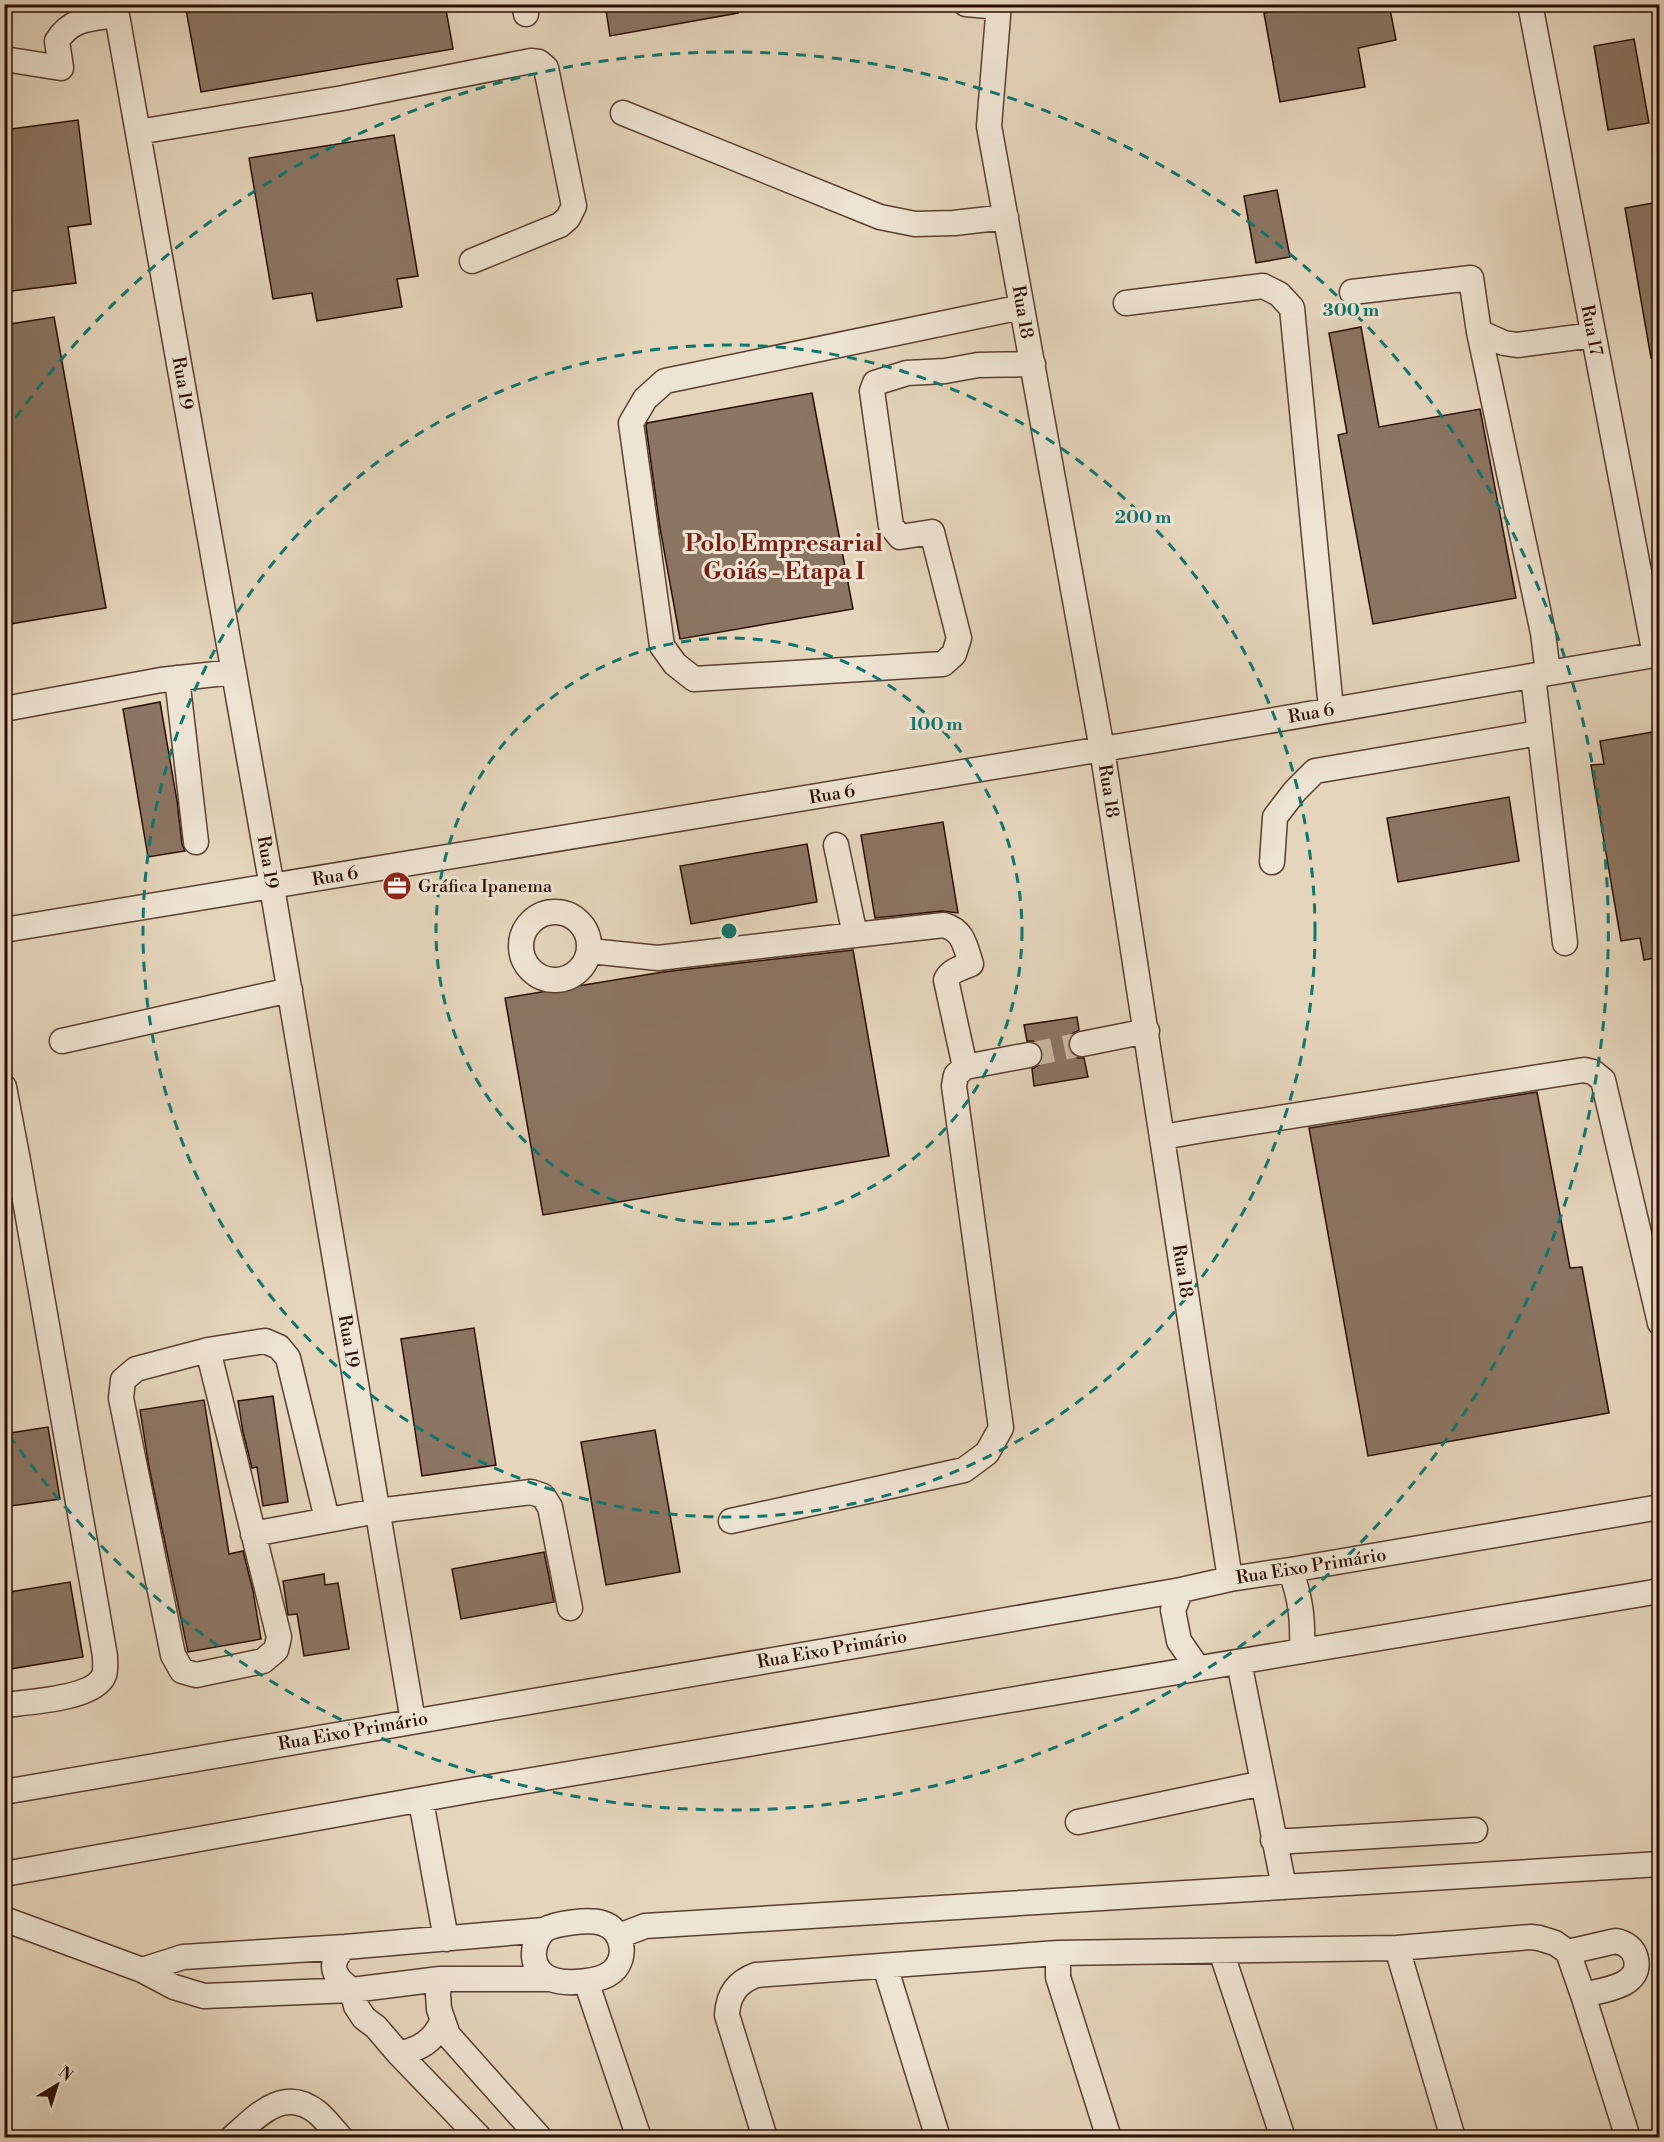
<svg xmlns="http://www.w3.org/2000/svg" width="1664" height="2142" font-family="'Libre Bodoni',serif">
  <style>
    .building { fill: #8b7563; stroke: #2a0d02; stroke-width: 1.5 }
    .lines { fill: none; stroke-linecap: round; stroke-linejoin: round }
    .minor-tunnel { stroke: #c9b7a0; stroke-width: 24; stroke-dasharray: 24 12; stroke-linecap: butt }
    .minor-casing { stroke: #593f30; stroke-width: 27 }
    .minor { stroke: #eee4d3; stroke-width: 24 }
    .ring { fill: none; stroke: #0f766e; stroke-width: 3; stroke-dasharray: 10 8 }
    .labels { text-anchor: middle; stroke-width: 6; stroke-linejoin: round; paint-order: stroke }
    .street-label { font-size: 18px; fill: #2a0d02; stroke: #eee4d3 }
    .poi-label { font-size: 18px; fill: #2a0d02; stroke: #eee4d3; text-anchor: start }
    .district-label { font-size: 24px; font-weight: bold; fill: #7a1f14; stroke: #eee4d3 }
    .centre { fill: #0f766e; stroke: #eee4d3; stroke-width: 3 }
    .ring-label { font-size: 18px; text-anchor: middle; font-weight: bold; fill: #0f766e; stroke: #eee4d3; stroke-width: 6; stroke-linejoin: round; paint-order: stroke }
  </style>
  <rect width="100%" height="100%" fill="#e5d5bc"/>
  <filter id="stains"><feTurbulence type="fractalNoise" baseFrequency=".00333" numOctaves="4"/><feColorMatrix values="0 0 0 0 .2 0 0 0 0 .09 0 0 0 0 .02 0 0 0 .5 -.17"/></filter>
  <radialGradient id="worn" r=".72"><stop offset=".6" stop-color="#630" stop-opacity="0"/><stop offset="1" stop-color="#630" stop-opacity=".3"/></radialGradient>
  <path class="building" d="M185,4H445L453,49L201,92Z
    M605,4H738V13L610,36Z
    M1312,4H1389L1396,40L1358,48L1365,87L1280,102L1264,13Z
    M1634,39L1649,123L1608,130L1594,46Z
    M78,120L91,224L68,227L76,283L4,292V130Z
    M394,135L418,276L397,279L402,307L317,321L312,293L273,299L249,158Z
    M1277,190L1290,257L1256,263L1244,196Z
    M1659,202V357L1651,358L1625,208Z
    M54,317L106,608L4,625V325Z
    M1361,327L1379,427L1480,409L1516,598L1373,624L1338,435L1347,433L1329,333Z
    M812,393L853,609L680,639L660,528L646,426L647,423Z
    M160,702L177,801L182,844L185,851L148,857L123,709Z
    M1659,731V957L1644,960L1640,938L1621,941L1591,765L1604,764L1600,741Z
    M1509,797L1519,861L1398,882L1387,818Z
    M943,822L958,913L942,911L875,918L861,835Z
    M807,844L817,902L691,924L680,866Z
    M853,950L889,1156L543,1215L505,998L663,972Z
    M1077,1017L1079,1030L1072,1034L1069,1039L1068,1046L1072,1054L1078,1058H1084L1088,1077L1034,1086L1032,1069L1039,1065L1042,1060L1043,1053L1039,1045L1033,1041H1027L1024,1025Z
    M1537,1092L1570,1268L1582,1267L1609,1413L1368,1456L1309,1128Z
    M474,1328L496,1465L422,1476L401,1339Z
    M273,1396L288,1502L263,1506L257,1467L252,1468L243,1432L238,1401Z
    M204,1400L229,1554L243,1551L253,1591L261,1639L188,1652L149,1467L140,1410Z
    M48,1427L60,1499L4,1507V1434Z
    M655,1430L680,1572L606,1585L581,1442Z
    M544,1552L554,1602L461,1619L452,1569Z
    M324,1574L325,1585L338,1583L349,1649L304,1656L297,1614L288,1615L283,1581Z
    M70,1582L83,1657L4,1670V1593Z"/>
  <g class="lines">
    <path class="minor-tunnel" d="M1029,1055L1082,1044"/>
    <g class="minor-casing">
      <path id="minor" d="M115,4L272,887L413,1721
        M524,4L526,14
        M966,4L999,7
        M999,4L989,126L1102,749L1230,1579
        M1530,4L1655,655
        M4,59L61,68L57,41C72,17 92,19 117,15
        M623,113L880,217L915,224L954,223L1006,217
        M138,132L343,98L531,61L539,62L546,68L574,206L568,218L560,225L472,261
        M1352,292L1471,278L1479,332L1543,633L1548,673
        M1126,303L1263,286L1279,294L1292,308L1331,709
        M1022,307L665,381L645,399L631,423L662,646L675,664L694,679L943,664L954,654L959,638L932,532L900,537L891,526L872,391L875,383L907,373L945,371L978,365L1033,364
        M1479,332L1504,343L1517,345L1593,335
        M1533,676L1565,943
        M177,678L196,842
        M4,709L161,680L234,672
        M836,845L855,935L944,925C964,931 965,946 971,964C962,968 950,970 946,980L965,1067
        M1272,862L1275,817L1295,791L1315,771L1539,733
        M521 946a34 34 0 1 1 68 0a34 34 0 1 1-68 0Z
        M4,930L1157,740L1660,654
        M590,951L658,958L855,935
        M62,1041L290,990
        M1082,1044L1147,1031
        M4,1087L19,1166L4,1170
        M1163,1137L1203,1130L1584,1070L1593,1072L1603,1080L1660,1323
        M208,1350L279,1637L276,1650L263,1661L196,1675L182,1671L173,1655L121,1398L123,1380L136,1369L208,1350L265,1341L279,1347L288,1358L327,1519
        M731,1521L964,1470L987,1453L1001,1428L954,1086L956,1075L965,1067L1029,1055
        M253,1534L377,1511L531,1492L543,1496L550,1507L570,1608
        M1290,1570C1301,1597 1303,1621 1302,1650
        M1181,1590L1173,1610L1179,1641L1197,1667
        M1239,1662L1284,1887
        M4,1705C28,1702 95,1699 104,1675C106,1670 105,1662 105,1656L19,1166
        M4,1792L1181,1590L1230,1579L1290,1570L1660,1507
        M421,1801L446,1939
        M1078,1822L1263,1783
        M1273,1840L1291,1841L1475,1830
        M4,1874L473,1790L1660,1591
        M4,1919L142,1970L174,1987L204,1996L352,1990L440,1979H551
        M619,1936L645,1926L1660,1864
        M345,1947C326,1964 334,1978 352,1990L356,2006L364,2018L376,2027L399,2054L480,2138
        M1397,1948L1453,2138
        M1221,1951L1283,2138
        M1568,1952L1616,1941C1625,1943 1634,1948 1636,1959C1642,1987 1602,1990 1583,1995
        M1058,1953V1977L1109,2138
        M885,1966L938,2138
        M142,1970L183,1957L345,1947L544,1930C556,1923 589,1919 602,1923C623,1929 628,1957 613,1971C601,1982 566,1985 551,1979C529,1970 530,1945 544,1930
        M440,1979L438,1994L439,2009L448,2035L540,2138
        M586,1981L639,2138
        M399,2054C419,2049 433,2042 442,2022
        M232,2138C257,2116 284,2085 318,2113C326,2120 333,2129 341,2138
        M765,2138L727,2015C728,1995 737,1982 756,1975L1058,1953L1397,1948L1531,1937L1539,1938L1555,1943L1568,1952L1583,1995L1628,2138"/>
    </g>
    <use href="#minor" class="minor"/>
  </g>
  <g class="ring">
    <circle cx="729" cy="931" r="293"/>
    <circle cx="729" cy="931" r="586"/>
    <path d="M5 433A879 879 0 1 1 5 1429"/>
  </g>
  <defs>
    <g id="office-disc" transform="scale(1.5)"><circle r="9.5" fill="#8f2418" stroke="#eee4d3"/><path d="M-6-3h4V-5.5h4V-3h4V5H-6ZM-1-4.5V-3h2v-1.5ZM-6 0V1H6V0Z" fill="#fff"/></g>
  </defs>
  <g fill-rule="evenodd">
    <use href="#office-disc" x="397" y="886"/>
  </g>
  <g class="labels">
    <g class="street-label">
      <text transform="translate(1023 312) rotate(80)" y="6">Rua 18</text>
      <text transform="translate(1592 330) rotate(79)" y="6">Rua 17</text>
      <text transform="translate(183 383) rotate(80)" y="6">Rua 19</text>
      <text transform="translate(1311 713) rotate(-10)" y="6">Rua 6</text>
      <text transform="translate(1109 791) rotate(81)" y="6">Rua 18</text>
      <text transform="translate(832 794) rotate(-9)" y="6">Rua 6</text>
      <text transform="translate(268 862) rotate(80)" y="6">Rua 19</text>
      <text transform="translate(335 876) rotate(-9)" y="6">Rua 6</text>
      <text transform="translate(1183 1271) rotate(81)" y="6">Rua 18</text>
      <text transform="translate(349 1341) rotate(80)" y="6">Rua 19</text>
      <text transform="translate(1311 1566) rotate(-9)" y="6">Rua Eixo Primário</text>
      <text transform="translate(832 1649) rotate(-10)" y="6">Rua Eixo Primário</text>
      <text transform="translate(353 1731) rotate(-10)" y="6">Rua Eixo Primário</text>
    </g>
    <g class="poi-label">
      <text x="418" y="892">Gráfica Ipanema</text>
    </g>
    <g class="district-label">
      <text x="784" y="551">Polo Empresarial<tspan x="784" dy="28">Goiás - Etapa I</tspan></text>
    </g>
  </g>
  <circle cx="729" cy="931" r="9" class="centre"/>
  <g class="ring-label">
    <text x="1351" y="316">300 m</text>
    <text x="1143" y="523">200 m</text>
    <text x="936" y="730">100 m</text>
  </g>
  <rect width="1664" height="2142" fill="none" stroke="#e5d5bc" stroke-width="24"/>
  <rect x="6" y="6" width="1652" height="2130" fill="none" stroke="#2a0d02" stroke-width="3"/>
  <rect x="12" y="12" width="1640" height="2118" fill="none" stroke="#2a0d02" stroke-width="1.5"/>
  <g transform="translate(57 2085) rotate(38)" stroke="#eee4d3" stroke-width="4.5" paint-order="stroke">
  <path d="M0-4.5L10 22L0 15L-10 22Z" fill="#2a0d02"/>
  <text y="-9" font-size="16" font-weight="bold" text-anchor="middle" fill="#2a0d02">N</text>
  </g>
  <rect width="100%" height="100%" filter="url(#stains)"/>
  <rect width="100%" height="100%" fill="url(#worn)"/>
</svg>
